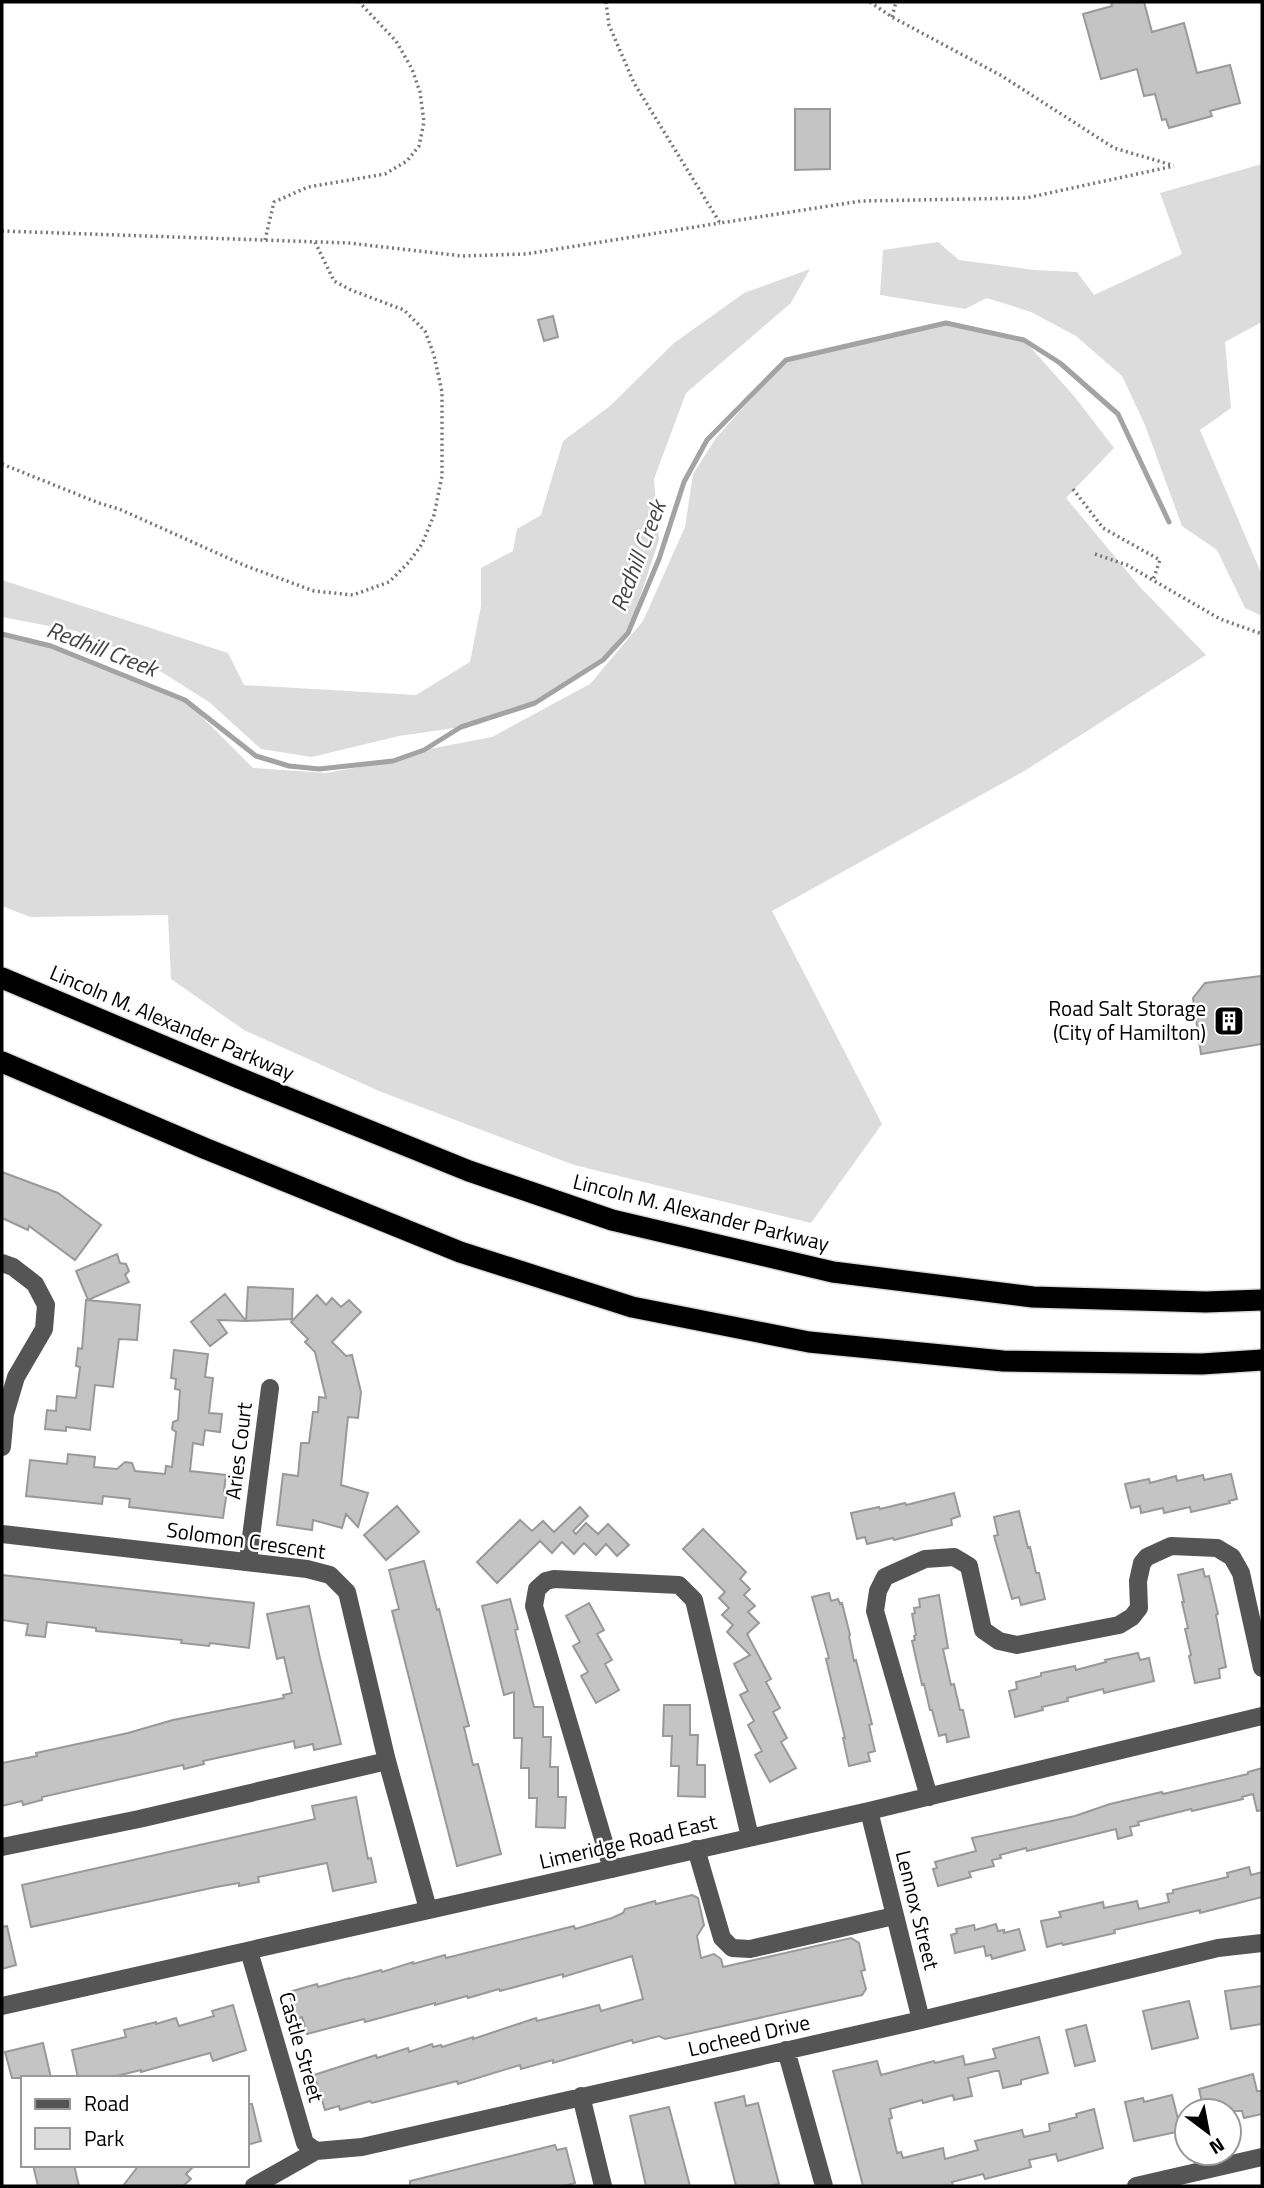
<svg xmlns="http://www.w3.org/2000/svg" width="1264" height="2188" font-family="'Titillium Web',sans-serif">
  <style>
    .green { fill: #dcdcdc }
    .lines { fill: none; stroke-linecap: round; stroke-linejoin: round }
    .stream { stroke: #a3a3a3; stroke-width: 5 }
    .building { fill: #c4c4c4; stroke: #999; stroke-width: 2 }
    .highway-casing { stroke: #dbdbdb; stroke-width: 24 }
    .path { stroke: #777; stroke-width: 3.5; stroke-dasharray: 2 3.5; stroke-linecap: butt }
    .minor { stroke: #555; stroke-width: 18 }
    .highway { stroke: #000; stroke-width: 21 }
    .labels { text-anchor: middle; stroke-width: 5; stroke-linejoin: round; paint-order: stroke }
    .poi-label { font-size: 21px; fill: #000; stroke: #fff; text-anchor: end }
    .street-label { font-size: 21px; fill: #000; stroke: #fff }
    .water-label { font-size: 23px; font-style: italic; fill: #444; stroke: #fff }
  </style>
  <rect width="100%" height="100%" fill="#fff"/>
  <path class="green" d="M1262,164V322L1225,342L1231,408L1200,430L1262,575V616L1245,608L1217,550L1182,526L1145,425L1122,376L1076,336L1031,312L987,298L965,309L880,295L883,250L938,242L959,260L1034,270L1077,272L1094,295L1182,254L1160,193Z
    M810,269L791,303L686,393L654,479L659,540L628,633L603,660L535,703L461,727L399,736L312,757L261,749L209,702L141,659L76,631L2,617V580L228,653L244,685L416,695L470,662L481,606V568L513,551L517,529L541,515L563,441L610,406L674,343L744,293Z
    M946,323L1024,340L1074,396L1114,448L1066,498L1140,587L1206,655L1026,770L772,911L882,1124L811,1223L574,1165L379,1091L244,1030L171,979L168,915L30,917L2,906V634L51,646L185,700L253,768L326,773L393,761L424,750L492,737L590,684L643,621L685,527L693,474L716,438L786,360Z"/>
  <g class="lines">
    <path class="stream" d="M2,634L51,646L185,700L256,756L289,766L319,769L393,761L424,750L461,727L535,703L603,660L628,633L659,559L684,482L707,440L786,360L946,323L1024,340L1060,363L1118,414L1169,522"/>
  </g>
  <path class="building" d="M1111,2H1144L1152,32L1184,23L1197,73L1230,65L1240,103L1210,111L1212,116L1169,128L1166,119L1162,120L1155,94L1144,96L1137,69L1101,79L1083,14L1112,6Z
    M795,109H830V169L795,170Z
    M553,316L558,337L544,341L538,320Z
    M1262,976V1044L1201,1054L1193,998L1205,983Z
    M2,1172L58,1193L101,1225L75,1260L29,1226L28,1230L2,1218Z
    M117,1254L120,1263L126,1264L129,1271L125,1275L129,1282L88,1300L76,1271Z
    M248,1287L293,1289L292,1319L246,1321Z
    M225,1294L246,1321L218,1320L227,1333L210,1346L191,1322Z
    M317,1295L326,1305L332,1298L341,1307L349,1300L361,1312L332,1342L346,1356L352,1355L361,1392L358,1418L348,1417L341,1485L368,1493L358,1527L346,1514L342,1528L313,1520L312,1530L277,1525L283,1474L298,1476L301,1443H309L313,1412H318L319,1397L326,1398L315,1352L305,1342L308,1339L291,1322Z
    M86,1300L140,1305L137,1340L119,1339L113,1387L95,1385L90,1430L66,1427V1431L45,1429L47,1410L56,1411L57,1396L76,1398L80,1367L76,1366L78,1348L82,1349Z
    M174,1350L208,1354L205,1377L213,1378L209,1413L222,1414L220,1432L205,1430L203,1445L193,1443L190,1471L226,1475L224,1491H227L223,1518L129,1507L130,1499L103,1496L102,1504L26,1496L30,1460L67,1464L68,1454L95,1457L94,1467L117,1469L125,1462L132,1463L135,1471L165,1474L166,1466L172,1467L176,1432L172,1429L173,1422L178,1420L180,1390L175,1389L176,1379L171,1378Z
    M1231,1474L1237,1499L1229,1501L1230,1503L1191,1512L1190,1507L1164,1513L1163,1508L1141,1513L1140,1506L1131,1508L1125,1484L1149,1479L1150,1483L1176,1476L1177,1481L1203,1475L1204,1480Z
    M954,1493L960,1516L951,1519L952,1525L894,1540L893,1538L867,1544L865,1537L857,1539L851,1513L879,1507L880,1509L905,1503L906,1505Z
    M397,1506L419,1532L386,1560L364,1535Z
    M580,1507L588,1516L573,1531L576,1534L586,1523L598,1534L608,1524L629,1545L617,1556L606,1544L596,1555L584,1543L574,1554L562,1542L552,1553L540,1541L497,1583L477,1562L520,1520L532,1531L543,1521L554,1532Z
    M1019,1511L1028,1548L1030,1547L1036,1573H1039L1045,1599L1021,1605L1019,1597L1012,1599L994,1536L998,1535L994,1517Z
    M703,1529L746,1572L740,1579L750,1589L744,1595L755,1606L748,1612L759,1623L747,1634L771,1679L766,1682L780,1708L773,1712L787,1738L781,1742L796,1768L770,1782L755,1755L762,1751L748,1725L754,1721L740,1695L748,1691L734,1664L750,1655L727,1632L733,1625L722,1615L729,1608L719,1598L725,1592L683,1549Z
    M424,1561L437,1610L439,1609L469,1726L464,1727L473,1765L478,1764L501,1854L457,1866L392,1611L399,1609L389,1570Z
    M1203,1569L1205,1577L1209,1576L1218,1614L1216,1615L1226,1667L1219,1669L1220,1678L1195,1683L1189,1656L1191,1655L1185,1629L1188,1628L1182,1602H1184L1178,1575Z
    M2,1575L254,1603L249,1648L210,1643L209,1646L181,1643L182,1640L96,1631V1628L47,1622L45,1637L26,1635L28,1624L2,1620Z
    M829,1593L831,1601L838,1599L840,1604L842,1603L850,1635L849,1636L854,1661L856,1660L872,1724L869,1725L875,1751L868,1753L870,1761L849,1766L843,1738H845L826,1659L829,1658L812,1597Z
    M939,1595L948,1648L943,1649L951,1685L954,1684L960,1710H963L969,1737L947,1742L946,1734L939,1736L932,1710H930L924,1684L922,1685L912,1641L915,1640L914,1636L916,1635L912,1614L915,1613L914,1608L920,1607L919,1599Z
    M510,1599L518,1629L515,1630L534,1707H543V1737H551L550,1767H558V1797H566L565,1828L536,1827L537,1798H529V1768H521L522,1738H514V1692L504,1695L482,1606Z
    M589,1603L604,1630L597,1634L612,1660L605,1664L619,1690L596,1703L581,1676L588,1672L573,1646L580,1642L566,1616Z
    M309,1606L319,1654L341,1744L314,1750L313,1744L295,1748L294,1741L203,1761L204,1764L184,1769L183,1765L42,1797V1800L23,1805L22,1801L2,1806V1763L37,1756L36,1753L128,1733L173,1720L284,1698L283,1695L292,1693L284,1657L277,1659L267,1614Z
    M1138,1653L1140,1660L1149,1658L1154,1681L1104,1693L1103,1689L1067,1698L1068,1701L1042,1707L1043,1710L1015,1717L1009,1691L1017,1689L1016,1682L1041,1676V1673L1075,1666L1076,1670L1106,1662L1105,1660Z
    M664,1705H690V1735H698L697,1765H705V1797L678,1796L679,1766H671L672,1736H663Z
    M1262,1768V1810L1257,1811L1253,1794L1242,1797L1243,1799L1192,1811L1191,1809L1138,1822L1139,1825L1130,1827L1132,1835L1118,1839L1116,1829L1027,1851L1026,1848L1000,1855L1001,1858L992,1860L994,1866L969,1872L971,1877L938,1886L933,1869L937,1868L935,1862L976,1851L972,1838L1075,1816L1110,1804L1162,1792L1163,1794L1210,1783L1248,1774V1772Z
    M356,1797L368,1859L371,1858L376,1882L333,1891L327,1863L258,1877L259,1882L239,1886V1883L216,1887L31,1927L22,1885L315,1819L312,1806Z
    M1249,1867L1251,1875L1262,1872V1897L1200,1913V1910L1114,1930L1115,1933L1063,1945L1062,1943L1047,1947L1041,1921L1061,1917L1059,1912L1103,1902L1104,1908L1137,1901L1139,1909L1169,1902L1167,1894L1173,1893V1890L1228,1877L1227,1873Z
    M692,1895L698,1898L704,1925L697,1936L701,1958L714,1954L721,1959L723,1967L851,1938L859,1943L865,1970L861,1971L866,1989L862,1995L665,2039L659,2036L633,2043L632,2040L553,2063V2060L521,2069L520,2065L458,2084L457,2081L372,2103L370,2101L340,2110L339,2106L325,2110L314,2075L376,2055L377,2058L408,2048L409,2052L432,2044L433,2047L441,2045L442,2047L473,2037V2039L536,2018L537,2021L599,2005L601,2011L643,1999L632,1956L563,1977V1974L500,1991L499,1989L468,1998L467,1996L435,2005V2003L365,2022L364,2019L307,2034L302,2017L296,2019L289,1992L317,1984L318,1987L349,1978V1979L381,1970L382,1972L413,1962V1964L445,1955L446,1958L574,1926L575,1929L612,1918L623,1913L625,1909L655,1901L656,1904Z
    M996,1924L998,1931L1004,1930V1933L1019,1929L1025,1950L992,1959L991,1955L986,1956L984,1946L955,1953L951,1935L957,1933L956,1929L974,1925L975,1930Z
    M7,1926L16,1965L2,1969V1927Z
    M1262,1986V2024L1231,2029L1225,1991Z
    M1189,2001L1198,2038L1152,2049L1143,2011Z
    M233,2005L246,2050L213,2061L210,2053L141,2072V2070L108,2078H78L72,2050L126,2037L124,2030L156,2022V2024L176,2018L179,2026L214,2016L212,2011Z
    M1086,2025L1095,2061L1075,2066L1066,2030Z
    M1039,2037L1048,2073L1021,2080V2084L1003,2088L999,2071H995L968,2078L972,2096L954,2100L953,2095L923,2103L922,2100L890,2109L892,2118L889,2119L897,2153L901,2152L903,2158L943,2148L945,2159L978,2150L975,2141L1022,2130L1024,2137L1050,2131L1049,2124L1077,2117L1076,2114L1094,2109L1103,2148L1058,2161L1056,2154L1029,2160L1031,2167L985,2179L983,2174L952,2182L953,2186H863L833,2071L877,2061L881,2075L934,2061L935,2063L963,2056L965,2065L992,2059L996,2058L993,2049Z
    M43,2043L51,2078H12L5,2052Z
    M1253,2074L1257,2091H1261L1262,2097V2114L1244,2118L1242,2111H1204L1199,2089Z
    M1172,2095L1181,2131L1134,2141L1125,2102L1143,2098L1144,2102Z
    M744,2096L746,2106L758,2103L779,2184L769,2186H736L715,2103Z
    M247,2104H252L261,2141L247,2145Z
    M669,2107L690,2186H646L630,2116Z
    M555,2145L557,2150L566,2148L575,2183L564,2186H410V2181Z
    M33,2165H74L79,2186H38Z
    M139,2165H195L186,2174L191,2179L183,2186H123Z"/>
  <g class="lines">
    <g class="highway-casing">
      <path id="highway" d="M2,978L239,1078L469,1171L612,1220L833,1272L1033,1297L1206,1302L1262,1300
        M2,1062L204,1148L460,1252L632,1307L809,1342L1003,1361L1202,1364L1262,1360"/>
    </g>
    <path class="path" d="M606,2L609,25L634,83L720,223L861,201L1026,198L1174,166
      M870,2L892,17L1002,76L1114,148L1172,165
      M892,17L896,2
      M2,231L349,243L462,256L526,254L720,223
      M265,240L274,202L308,187L385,174L407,161L419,146L424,122L420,92L412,69L396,41L359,2
      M2,464L99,503L119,509L246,566L314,591L353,595L389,582L409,562L422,544L434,515L442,476V392L434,355L425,331L404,310L351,290L334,281L315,242
      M1073,489L1103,528L1160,560L1153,580
      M1095,554L1127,565L1220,619L1262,634"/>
    <path class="minor" d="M2,1263L13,1267L35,1284L46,1305L44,1329L16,1377L5,1414L2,1447
      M2,1534L307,1569L330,1575L347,1592L387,1761L428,1909
      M248,1561L270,1388
      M929,1797L875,1611L878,1591L885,1577L925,1559L954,1557L969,1566L983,1630L999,1641L1017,1645L1119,1625L1132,1617L1139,1608L1138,1581L1142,1563L1147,1557L1171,1546L1217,1548L1232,1557L1241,1573L1262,1668
      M869,1811L921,2020
      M2,1847L139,1819L387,1761
      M696,1849L722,1938L732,1948L750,1949L894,1916
      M612,1869L534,1606L537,1589L546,1581L554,1579L679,1585L694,1600L750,1837
      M249,1951L305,2143L316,2151
      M2,2006L869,1811L1262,1716
      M786,2050L824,2186
      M581,2096L603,2186
      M254,2186L316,2151L362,2147L921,2020L1218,1948L1262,1943
      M1136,2186L1262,2157"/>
    <use href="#highway" class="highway"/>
  </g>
  <defs>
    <g id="building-square" transform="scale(1.575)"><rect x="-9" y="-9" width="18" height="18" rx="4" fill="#000" stroke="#fff"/><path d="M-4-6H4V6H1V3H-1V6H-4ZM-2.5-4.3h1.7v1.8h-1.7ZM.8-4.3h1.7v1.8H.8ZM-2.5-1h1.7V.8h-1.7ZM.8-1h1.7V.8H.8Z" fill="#fff"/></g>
  </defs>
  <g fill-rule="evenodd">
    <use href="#building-square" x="1229" y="1021"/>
  </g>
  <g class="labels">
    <g class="poi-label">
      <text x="1206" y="1016">Road Salt Storage<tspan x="1206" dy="24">(City of Hamilton)</tspan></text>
    </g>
    <g class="street-label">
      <text transform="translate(172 1023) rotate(23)" y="7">Lincoln M. Alexander Parkway</text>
      <text transform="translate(701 1213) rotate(14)" y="7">Lincoln M. Alexander Parkway</text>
      <text transform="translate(239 1451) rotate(-83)" y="7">Aries Court</text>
      <text transform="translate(246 1541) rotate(8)" y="7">Solomon Crescent</text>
      <text transform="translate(628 1842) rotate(-13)" y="7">Limeridge Road East</text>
      <text transform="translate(917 1910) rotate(76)" y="7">Lennox Street</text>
      <text transform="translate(749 2036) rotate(-13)" y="7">Locheed Drive</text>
      <text transform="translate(301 2047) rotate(74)" y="7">Castle Street</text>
    </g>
    <g class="water-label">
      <text transform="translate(638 556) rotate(-69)" y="8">Redhill Creek</text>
      <text transform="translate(102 649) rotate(21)" y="8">Redhill Creek</text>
    </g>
  </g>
  <rect width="1264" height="2188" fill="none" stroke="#000000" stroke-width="7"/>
  <rect x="21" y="2076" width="228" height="91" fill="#ffffff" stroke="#999999" stroke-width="2"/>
  <rect x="35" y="2099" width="35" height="10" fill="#555555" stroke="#999999" stroke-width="2"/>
  <text x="84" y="2111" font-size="21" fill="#000000">Road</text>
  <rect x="35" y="2128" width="35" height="21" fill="#dcdcdc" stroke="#999999" stroke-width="2"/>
  <text x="84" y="2146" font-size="21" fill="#000000">Park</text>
  <g transform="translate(1208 2132) rotate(148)"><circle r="33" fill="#ffffff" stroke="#999999" stroke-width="2"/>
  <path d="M0-5L12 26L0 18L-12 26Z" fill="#000000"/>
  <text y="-10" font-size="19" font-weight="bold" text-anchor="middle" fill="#000000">N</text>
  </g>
</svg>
